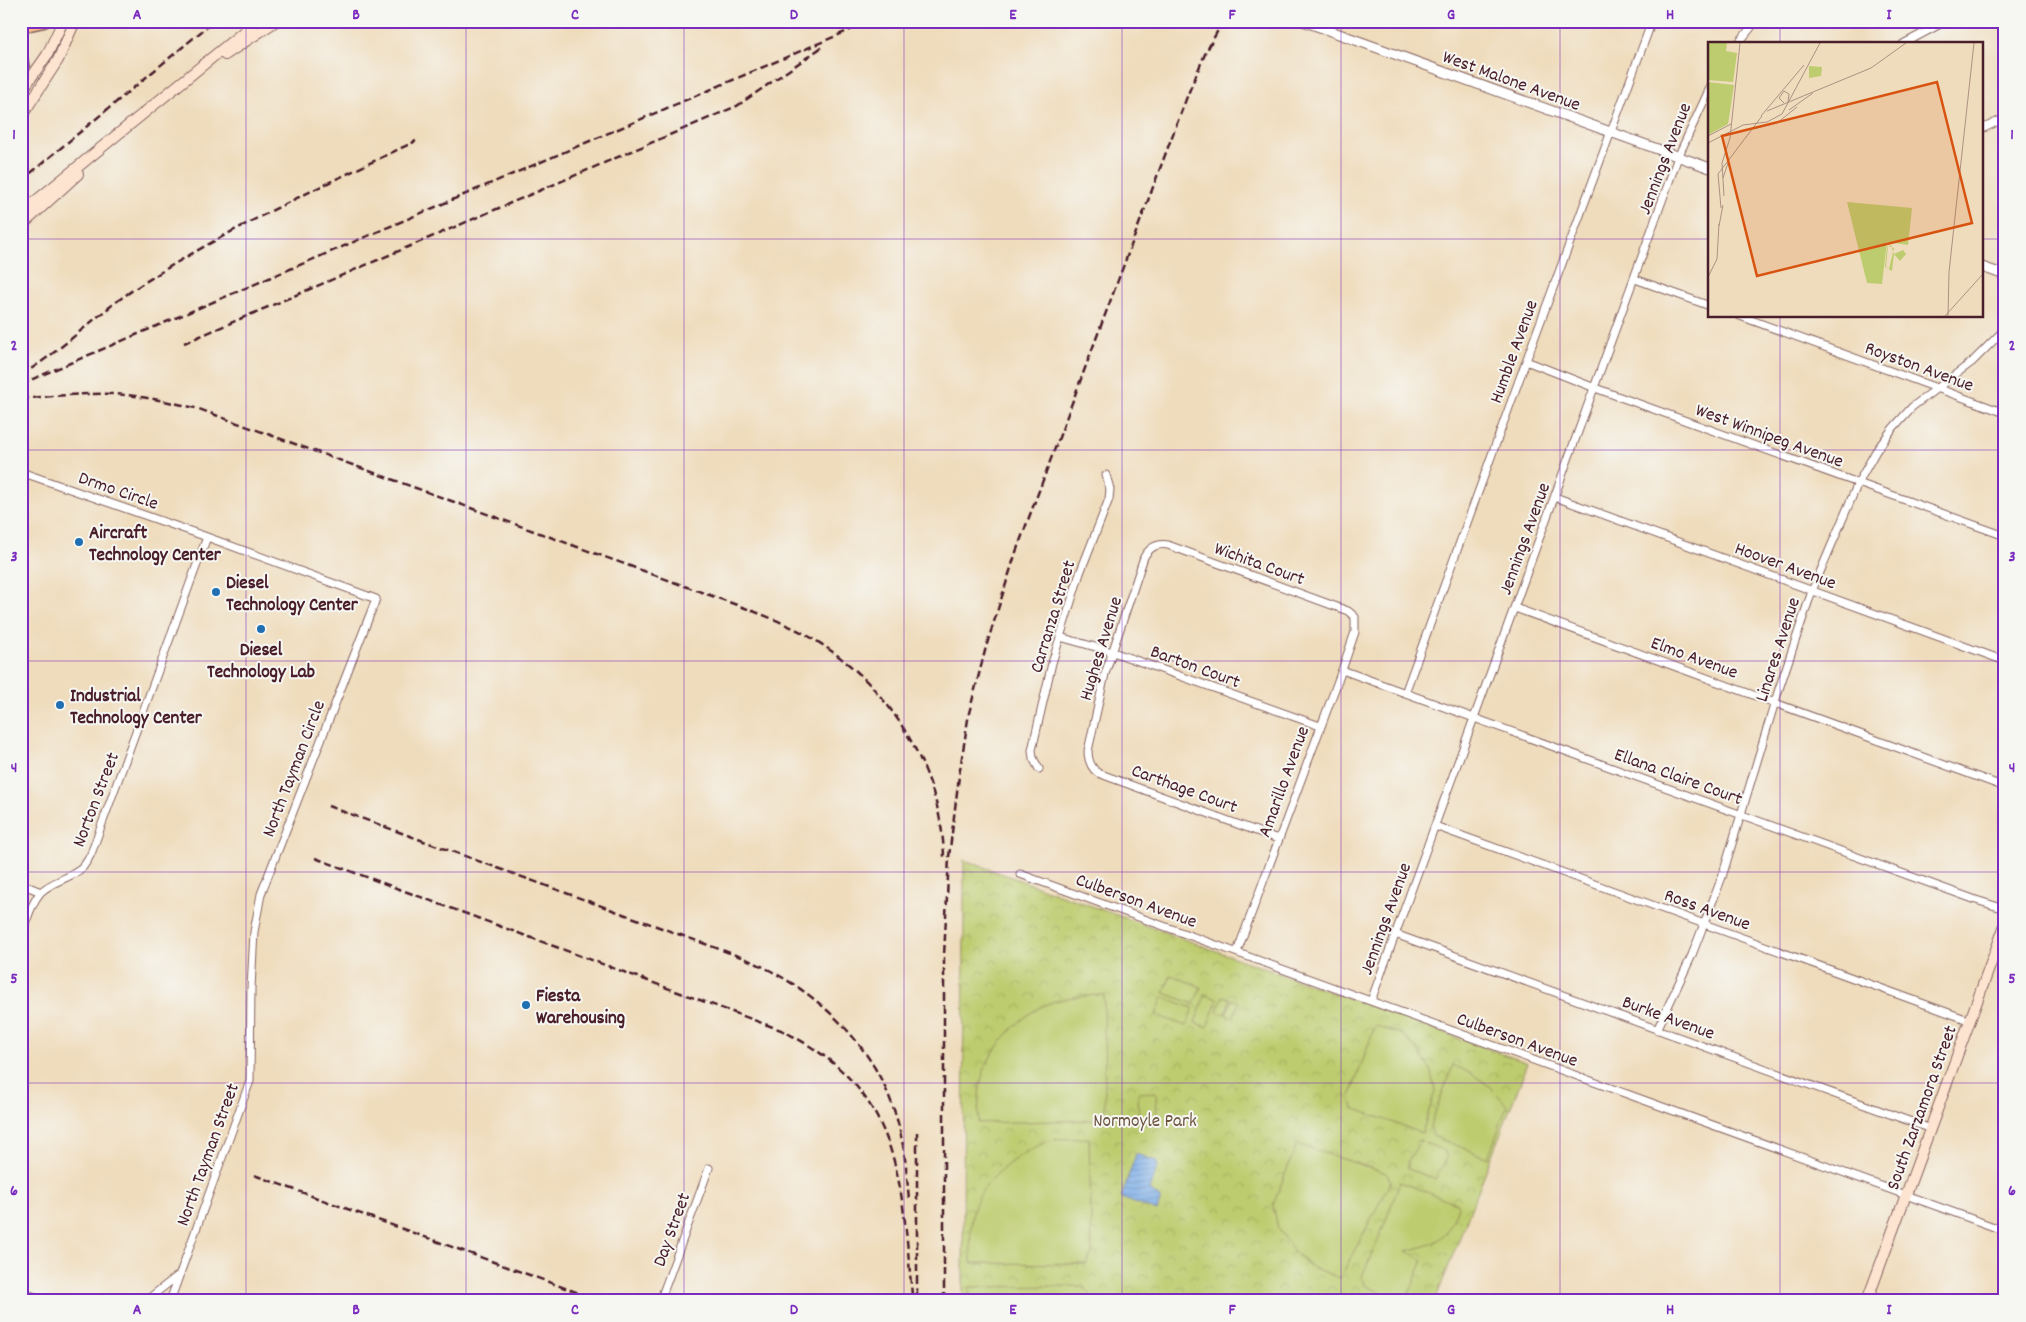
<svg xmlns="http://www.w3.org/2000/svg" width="2026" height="1322" font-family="Dekko,sans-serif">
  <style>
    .park { fill: url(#park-crowns); stroke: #84764c }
    .pitch { fill: #bdcc6e; stroke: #84764c }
    .water { fill: url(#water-rules); stroke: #64668a }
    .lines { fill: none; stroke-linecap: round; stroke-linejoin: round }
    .minor-casing { stroke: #84615e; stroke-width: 9 }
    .tertiary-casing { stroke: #84615e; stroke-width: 11 }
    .secondary-casing { stroke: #84615e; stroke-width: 12 }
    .motorway-casing { stroke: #84615e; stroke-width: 15 }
    .minor { stroke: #fff; stroke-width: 7 }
    .tertiary { stroke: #fff; stroke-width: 9 }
    .secondary { stroke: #fde4d1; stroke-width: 10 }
    .motorway { stroke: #fbbb8c; stroke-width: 12 }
    .rail { stroke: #4a1f2b; stroke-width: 2.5; stroke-dasharray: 8 4; stroke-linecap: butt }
    .grid { fill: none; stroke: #7b2cbf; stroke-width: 1; stroke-opacity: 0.55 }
    .poi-dot { fill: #1f6fb2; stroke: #f6f6f2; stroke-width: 2 }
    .labels { text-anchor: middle; stroke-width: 4; stroke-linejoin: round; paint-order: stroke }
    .street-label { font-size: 19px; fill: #4a1f2b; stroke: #f6f6f2 }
    .poi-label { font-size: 19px; font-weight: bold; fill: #4a1f2b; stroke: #f6f6f2; text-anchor: start }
    .park-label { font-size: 19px; fill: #6c533f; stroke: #f6f6f2 }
    .inset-road { fill: none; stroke: #ad9082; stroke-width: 1 }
    .view { fill: #d8530f; fill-opacity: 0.15; stroke: #d8530f; stroke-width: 2.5 }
    .inset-edge { fill: none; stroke: #4a1f2b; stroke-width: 2.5 }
    .neatline { fill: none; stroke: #7b2cbf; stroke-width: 2 }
    .grid-label { font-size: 16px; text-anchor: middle; font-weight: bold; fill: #7b2cbf }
  </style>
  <defs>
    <pattern id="park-crowns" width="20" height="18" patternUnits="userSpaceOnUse" patternTransform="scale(1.25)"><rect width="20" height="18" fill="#bdcc6e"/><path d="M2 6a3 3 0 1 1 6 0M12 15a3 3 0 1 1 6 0" fill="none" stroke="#a4af5f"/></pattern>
    <pattern id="water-rules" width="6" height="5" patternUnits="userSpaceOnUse" patternTransform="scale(1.25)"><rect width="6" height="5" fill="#7daee8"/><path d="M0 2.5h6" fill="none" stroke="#688dbc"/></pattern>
  </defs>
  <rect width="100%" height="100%" fill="#f6f6f2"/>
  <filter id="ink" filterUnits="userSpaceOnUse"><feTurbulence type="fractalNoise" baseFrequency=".02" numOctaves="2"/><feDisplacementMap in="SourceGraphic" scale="10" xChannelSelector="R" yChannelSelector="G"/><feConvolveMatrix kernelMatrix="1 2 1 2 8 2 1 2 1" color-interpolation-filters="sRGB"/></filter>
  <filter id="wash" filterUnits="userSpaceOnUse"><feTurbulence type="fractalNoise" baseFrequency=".0096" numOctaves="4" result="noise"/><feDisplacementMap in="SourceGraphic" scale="20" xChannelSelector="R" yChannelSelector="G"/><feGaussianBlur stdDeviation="1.12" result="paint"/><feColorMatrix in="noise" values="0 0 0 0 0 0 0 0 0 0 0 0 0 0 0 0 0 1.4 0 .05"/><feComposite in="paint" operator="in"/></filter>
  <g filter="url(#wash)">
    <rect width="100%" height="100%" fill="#efdcbc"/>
    <path class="park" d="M964,860L1528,1063L1435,1301H963Z"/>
    <path class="pitch" d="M1171,975L1201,987L1194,1004L1164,993Z
      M1104,995L1105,1112L1097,1120L978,1123C979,1108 978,1092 982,1077C986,1063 995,1048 1005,1037C1035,1002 1059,996 1104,995Z
      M1205,995L1218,999L1207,1027L1195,1023Z
      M1223,996L1230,999L1225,1014L1217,1012Z
      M1163,997L1193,1008L1186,1026L1156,1015Z
      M1232,999L1239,1002L1233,1018L1226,1015Z
      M1375,1026L1402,1034L1419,1052L1430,1069L1435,1091L1422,1133L1353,1108L1350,1097Z
      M1453,1065C1478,1076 1490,1084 1507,1106L1488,1158L1433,1136L1430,1126Z
      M1156,1092L1157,1124H1139L1138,1093Z
      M1089,1138L1092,1253L1086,1264L971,1263C971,1245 969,1226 974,1209C982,1179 1022,1150 1050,1141C1062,1138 1077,1139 1089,1138Z
      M1420,1141L1445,1151L1447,1158L1435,1179L1408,1169V1161Z
      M1297,1144L1386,1173L1391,1181L1340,1278L1314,1268L1296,1254L1278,1228L1273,1205Z
      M1400,1182L1459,1204C1447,1238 1442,1243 1406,1251L1423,1260L1406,1301H1398L1365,1285L1362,1276L1380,1236Z
      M1082,1286L1090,1293V1301H970L969,1287Z"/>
    <path class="water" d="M1136,1154L1156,1161L1158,1165L1149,1190L1161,1198L1157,1211L1121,1198Z"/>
  </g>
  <g filter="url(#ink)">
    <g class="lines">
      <g class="minor-casing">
        <path id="minor" d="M1738,44L1756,21
          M1903,44L1946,21
          M1982,129L2005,118
          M1635,279L1710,306
          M1740,316L2005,413
          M1526,361L1595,388L2005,536
          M21,472L207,537L376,599L261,894L254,932L251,988L250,1081L170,1301
          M1555,497L2005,661
          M1515,608L2005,787
          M1060,637L1113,652L1320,726
          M1342,670L1976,900L2005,909
          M1405,693L1526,361L1652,21
          M1039,769L1033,758L1032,750L1052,663L1080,573L1109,499L1110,489L1106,475
          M1435,826L1971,1021
          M1020,874L2005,1231
          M21,884L41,892
          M1395,934L1931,1129
          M21,935C27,921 30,905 40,893C52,880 71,879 83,867C86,863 89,858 91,854L207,537
          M1237,952L1342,670L1355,632V617L1348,611L1168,545C1157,543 1150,547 1144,557L1105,674L1088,751C1088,760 1090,767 1098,773L1278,839
          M1371,1001L1678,157L1710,88
          M1657,1030L1692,955L1722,877L1778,692L1812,591L1858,483L1876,451L1893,428L1912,407L1972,362L2005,329
          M21,1292L47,1301
          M142,1301L148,1299L180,1274
          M660,1301L709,1168"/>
      </g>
      <g class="tertiary-casing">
        <path id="tertiary" d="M1303,21L1710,168
          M1982,267L2005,275"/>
      </g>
      <g class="secondary-casing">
        <path id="secondary" d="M225,55L276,21
          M21,92L47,55L63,21
          M21,117L58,60L75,21
          M21,213L257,21
          M21,226L78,174
          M1867,1301L2005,925"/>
      </g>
      <g class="motorway-casing">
        <path id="motorway" d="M69,21L74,23
          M21,26L44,21
          M21,58L24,75L21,83"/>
      </g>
      <use href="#minor" class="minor"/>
      <use href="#tertiary" class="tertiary"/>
      <use href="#secondary" class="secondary"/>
      <use href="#motorway" class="motorway"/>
      <path class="rail" d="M21,181L214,21
        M184,343L737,106L822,47
        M21,375C62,351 94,316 133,290C222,231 320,187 416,141
        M21,384L871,21
        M21,399C52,396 83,393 114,394C143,396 171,402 199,409L745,608C774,619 802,630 827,648C894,693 942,776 944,857
        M328,806L741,957C818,988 884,1051 901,1136C906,1157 907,1179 909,1200
        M315,858L781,1030C901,1089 901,1177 912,1295
        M917,1132V1301
        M254,1175L601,1301
        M944,1301V956L949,857L959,776L969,713L986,647L1016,552L1188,94L1205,54L1223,21"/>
    </g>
  </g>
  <path class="grid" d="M246,21V1301M466,21V1301M684,21V1301M904,21V1301M1122,21V1301M1341,21V1301M1560,21V1301M1780,21V44M21,239H1710M1982,239H2005M1780,316V1301M21,450H2005M21,661H2005M21,872H2005M21,1083H2005"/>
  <g class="poi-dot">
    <circle cx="79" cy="542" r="5"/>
    <circle cx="216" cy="592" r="5"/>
    <circle cx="261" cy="629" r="5"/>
    <circle cx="60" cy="705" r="5"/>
    <circle cx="526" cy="1005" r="5"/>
  </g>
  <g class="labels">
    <g class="street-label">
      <text transform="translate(1512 79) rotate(20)" y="7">West Malone Avenue</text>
      <text transform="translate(1663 158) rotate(-69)" y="7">Jennings Avenue</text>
      <text transform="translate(1512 351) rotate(-70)" y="7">Humble Avenue</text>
      <text transform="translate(1920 365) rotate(20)" y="7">Royston Avenue</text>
      <text transform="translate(1770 434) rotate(20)" y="7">West Winnipeg Avenue</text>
      <text transform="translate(119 489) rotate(19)" y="7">Drmo Circle</text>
      <text transform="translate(1523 538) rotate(-70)" y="7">Jennings Avenue</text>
      <text transform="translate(1260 562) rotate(20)" y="7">Wichita Court</text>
      <text transform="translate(1786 564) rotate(20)" y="7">Hoover Avenue</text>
      <text transform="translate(1051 616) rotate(-73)" y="7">Carranza Street</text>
      <text transform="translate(1099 648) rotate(-73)" y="7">Hughes Avenue</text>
      <text transform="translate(1776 649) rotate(-72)" y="7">Linares Avenue</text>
      <text transform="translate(1695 656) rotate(20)" y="7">Elmo Avenue</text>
      <text transform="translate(1196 665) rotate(20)" y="7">Barton Court</text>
      <text transform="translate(292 768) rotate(-69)" y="7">North Tayman Circle</text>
      <text transform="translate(1679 775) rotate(20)" y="7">Ellana Claire Court</text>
      <text transform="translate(1282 781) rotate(-70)" y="7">Amarillo Avenue</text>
      <text transform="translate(1185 787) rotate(20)" y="7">Carthage Court</text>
      <text transform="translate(94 799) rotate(-69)" y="7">Norton Street</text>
      <text transform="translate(1137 899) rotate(20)" y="7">Culberson Avenue</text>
      <text transform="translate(1708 908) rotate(20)" y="7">Ross Avenue</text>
      <text transform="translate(1384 918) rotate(-70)" y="7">Jennings Avenue</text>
      <text transform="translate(1669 1016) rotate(20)" y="7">Burke Avenue</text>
      <text transform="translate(1518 1038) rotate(20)" y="7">Culberson Avenue</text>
      <text transform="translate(1920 1107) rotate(-70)" y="7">South Zarzamora Street</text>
      <text transform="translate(206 1154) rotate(-70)" y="7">North Tayman Street</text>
      <text transform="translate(670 1229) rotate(-70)" y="7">Day Street</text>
    </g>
    <g class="poi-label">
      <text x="89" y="538">Aircraft<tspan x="89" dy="22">Technology Center</tspan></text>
      <text x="226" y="588">Diesel<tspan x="226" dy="22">Technology Center</tspan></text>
      <text x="261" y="655" text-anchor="middle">Diesel<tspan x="261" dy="22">Technology Lab</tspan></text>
      <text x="70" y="701">Industrial<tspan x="70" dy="22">Technology Center</tspan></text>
      <text x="536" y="1001">Fiesta<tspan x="536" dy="22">Warehousing</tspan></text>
    </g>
    <g class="park-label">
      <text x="1145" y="1126">Normoyle Park</text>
    </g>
  </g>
  <g transform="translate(1708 42)">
    <rect width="275" height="275" fill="#efdcbc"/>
    <path d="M0,1H19L18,9L29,11L25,40L0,38ZM0,40L26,43L20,82L0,93Z" fill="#bdcc6e"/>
    <path d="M139,160L204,166L200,203L179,200L174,242L159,241Z" fill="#bdcc6e"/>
    <path d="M101,24L114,25L113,34L101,36ZM187,166L195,173L196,169L201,170L203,177L187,176ZM157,170L161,183L148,187L149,176ZM160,186L163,199L150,202L151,191ZM164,202L167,215L155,212L151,205ZM183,203L186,212L195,208L198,212L192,219L186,212L184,229L177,225L179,205ZM180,204L186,206L181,227L178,225ZM158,219L173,223L172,238L158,234Z" fill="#bdcc6e" fill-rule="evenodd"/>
    <path class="inset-road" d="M76,61L71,56L76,49L81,52L80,60M81,68L105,51M59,69L163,26L198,1M53,74L96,23M45,87L69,81L89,65M0,94L23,82M0,101L35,83L59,80L74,72L112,1M15,136L20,121M16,154L14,121L22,96L32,1M13,166L10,132L54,74M11,184L15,163M0,235L9,217L11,182M237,274L275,232M240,274L241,230L266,1"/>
    <path class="view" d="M229,40L264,181L49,234L14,94Z"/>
    <rect width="275" height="275" class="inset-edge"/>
  </g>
  <rect width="2026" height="1322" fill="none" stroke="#f6f6f2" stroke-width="55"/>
  <rect x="28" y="28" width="1970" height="1266" class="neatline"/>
  <g class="grid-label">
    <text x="137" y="19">A</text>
    <text x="356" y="19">B</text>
    <text x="575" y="19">C</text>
    <text x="794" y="19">D</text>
    <text x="1013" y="19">E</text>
    <text x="1232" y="19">F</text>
    <text x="1451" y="19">G</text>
    <text x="1670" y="19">H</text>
    <text x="1889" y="19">I</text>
    <text x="14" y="139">1</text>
    <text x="2012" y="139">1</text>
    <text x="14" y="350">2</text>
    <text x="2012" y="350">2</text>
    <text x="14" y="561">3</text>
    <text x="2012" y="561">3</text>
    <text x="14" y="772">4</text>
    <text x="2012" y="772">4</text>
    <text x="14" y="983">5</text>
    <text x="2012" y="983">5</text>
    <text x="14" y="1195">6</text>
    <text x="2012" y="1195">6</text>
    <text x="137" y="1314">A</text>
    <text x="356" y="1314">B</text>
    <text x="575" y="1314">C</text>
    <text x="794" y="1314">D</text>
    <text x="1013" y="1314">E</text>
    <text x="1232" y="1314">F</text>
    <text x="1451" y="1314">G</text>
    <text x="1670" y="1314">H</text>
    <text x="1889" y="1314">I</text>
  </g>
</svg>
